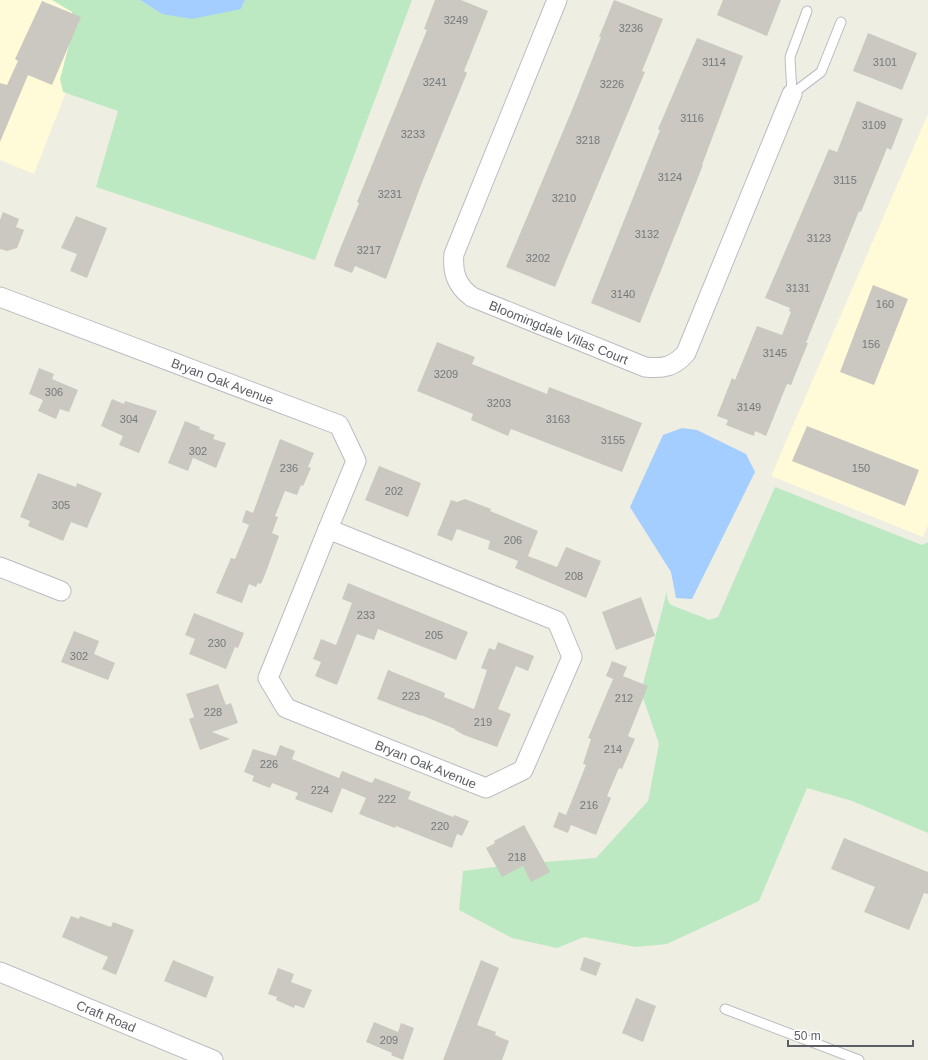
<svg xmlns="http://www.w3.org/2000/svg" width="928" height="1060" font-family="Helvetica,sans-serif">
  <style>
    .commercial { fill: #fffad8 }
    .green { fill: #bde9c2 }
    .water { fill: #a3ceff }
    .building { fill: #cac8c0 }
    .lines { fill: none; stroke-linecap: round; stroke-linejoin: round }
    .lane-casing { stroke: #bbbcc3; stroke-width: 11 }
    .street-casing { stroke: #bbbcc3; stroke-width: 21 }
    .lane { stroke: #fff; stroke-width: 9 }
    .street { stroke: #fff; stroke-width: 19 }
    .labels { text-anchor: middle; stroke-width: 3; stroke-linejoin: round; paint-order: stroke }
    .number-label { font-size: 11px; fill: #77787c }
    .street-label { font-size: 13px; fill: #5b5e65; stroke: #fff }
  </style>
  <rect width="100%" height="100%" fill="#efeee3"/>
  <path class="commercial" d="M0,0H102L34,174L0,160Z
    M928,114V525L923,537L771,476Z"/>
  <path class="green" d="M52,0H140L162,14L241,9L245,0H412L315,260L96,187L118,111L63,92L60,79L73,30L72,12Z
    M775,487L922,545L928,542V833L852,801L807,788L759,901L667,944L636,947L584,937L557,948L512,938L459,910L463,871L518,864L596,858L648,801L659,744L641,692L667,591C667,595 667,600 670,604C672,606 704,617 709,620L718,617Z"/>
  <path class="water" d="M140,0H245L241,9L192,19L162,14Z
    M682,428L697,430L746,454L755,472L692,599L676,598L671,572L630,507L663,435Z"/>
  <path class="building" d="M435,0H461L488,11L464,71L467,73L421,185L386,279L355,266L352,273L334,266L336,259L359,203L357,202L427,30L424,29Z
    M614,0L663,19L642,71L645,72L555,287L506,267L572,110L601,37H599Z
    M723,0H781L767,36L717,15Z
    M42,1L81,17L52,85L28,75L0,142V83L7,85L18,61L15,59Z
    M868,33L917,53L902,90L853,71Z
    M697,38L743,56L702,165H703L640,323L591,303L660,130L658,129Z
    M857,101L903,119L891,150L887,148L861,212L859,211L806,343H808L791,385L787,384L766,436L755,431L754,436L726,425L728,420L717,416L732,378L735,380L757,326L782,335L791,312L789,311L790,308L765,298L829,149L837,152Z
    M3,212L19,219L16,227L24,230L17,248L7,251L0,249V220Z
    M76,216L107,228L87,278L70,271L77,254L61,248Z
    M873,285L908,299L874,385L840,372Z
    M437,342L475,357L472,364L547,394L549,387L642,423L622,472L511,429L508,436L471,420L473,414L417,391Z
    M39,368L54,374L52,379L78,390L69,412L60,409L56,419L38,411L43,400L29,394Z
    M112,399L124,404L125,401L157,411L139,453L119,445L123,436L101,426Z
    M185,421L200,427L199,429L215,435L213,439L226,443L216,468L193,458L188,471L168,463Z
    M807,426L919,470L905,506L792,461Z
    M280,439L314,453L308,467L311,468L303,486L301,485L297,495L285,491L275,516L278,517L272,533L279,536L266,572L261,584L258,583L256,587L249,584L242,603L216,593L231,558L235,559L249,525L242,522L246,510L253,513Z
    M379,466L421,483L408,517L365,500Z
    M38,473L76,487L77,483L102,493L87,528L71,522L63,541L28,526L30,521L20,517Z
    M465,499L491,509L490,511L538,531L528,556L557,567L566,547L601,561L586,598L515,568L518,561L488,549L490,541L457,529L452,541L437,535L451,500L457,502Z
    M348,583L468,632L456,660L378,629L374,640L357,634L337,685L315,676L321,662L313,659L321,639L336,645L352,603L342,599Z
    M641,597L655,636L616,650L602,612Z
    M194,613L244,633L238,648L235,647L226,669L189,654L195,639L185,635Z
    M74,631L99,641L94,654L115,663L108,680L61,662Z
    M498,642L534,656L528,671L516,666L498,709L511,714L497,747L464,735L455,730V729L421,715V716L377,699L388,670L445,693L444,697L474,709L487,670L481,668L489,648L495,650Z
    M612,661L627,667L623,676L648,686L628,736L635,739L622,769L619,768L607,796L611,798L596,835L571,825L568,833L553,827L559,812L566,815L586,765L583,764L591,739L588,738L613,679L606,676Z
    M218,684L226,705L231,703L238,723L212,732L230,739L200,750L189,719L194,717L186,694Z
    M280,745L295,751L292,759L339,778L342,771L372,783L375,778L411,792L408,799L453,817L454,815L469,821L462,836L457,834L452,848L396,826L395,828L359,814L366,798L342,788L332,813L295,799L298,793L272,783L270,788L252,781L254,776L244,772L253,749L276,756Z
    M524,825L550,872L531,882L523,866L502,877L486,848L495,843L494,841Z
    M844,838L928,872V894L924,893L909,930L864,912L875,887L831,869Z
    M71,916L79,919L80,916L111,927L113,922L134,930L116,975L102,969L108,957L62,937Z
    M584,957L601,963L596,976L580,970Z
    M173,960L214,977L206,998L164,981Z
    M481,960L499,968L477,1025L496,1032L495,1035L509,1041L502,1060H443Z
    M278,968L294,974L291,982L312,990L304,1008L295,1005L294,1008L276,1000L277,997L268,994Z
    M636,998L656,1006L643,1042L622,1033Z
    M374,1022L398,1032L401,1023L414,1028L403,1060L391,1055L392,1053L366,1042Z"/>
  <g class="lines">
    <g class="lane-casing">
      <path id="lane" d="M792,94L821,72L841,22
        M792,94L790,57L807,11
        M725,1009L859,1060"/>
    </g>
    <g class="street-casing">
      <g id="street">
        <path id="s1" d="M557,0L454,254C452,273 457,286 472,297L645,367C663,369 674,367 686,353L792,94"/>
        <path id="s2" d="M0,297L339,425L356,461L328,529"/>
        <path d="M328,529L557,621L572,657L523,770L486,788L286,708L268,678Z"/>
        <path d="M0,567L61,591"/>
        <path id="s3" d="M0,972L213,1060"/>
      </g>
    </g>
    <use href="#lane" class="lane"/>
    <use href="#street" class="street"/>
  </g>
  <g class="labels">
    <g class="number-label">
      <text x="456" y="24">3249</text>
      <text x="631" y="32">3236</text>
      <text x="714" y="66">3114</text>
      <text x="885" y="66">3101</text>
      <text x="435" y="86">3241</text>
      <text x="612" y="88">3226</text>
      <text x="692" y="122">3116</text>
      <text x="874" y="129">3109</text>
      <text x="413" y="138">3233</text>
      <text x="588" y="144">3218</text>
      <text x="670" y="181">3124</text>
      <text x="845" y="184">3115</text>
      <text x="390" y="198">3231</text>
      <text x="564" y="202">3210</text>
      <text x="647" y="238">3132</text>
      <text x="819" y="242">3123</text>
      <text x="369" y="254">3217</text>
      <text x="538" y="262">3202</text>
      <text x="798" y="292">3131</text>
      <text x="623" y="298">3140</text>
      <text x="885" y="308">160</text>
      <text x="871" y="348">156</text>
      <text x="775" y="357">3145</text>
      <text x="446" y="378">3209</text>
      <text x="54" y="396">306</text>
      <text x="499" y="407">3203</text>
      <text x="749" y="411">3149</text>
      <text x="129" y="423">304</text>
      <text x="558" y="423">3163</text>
      <text x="613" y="444">3155</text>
      <text x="198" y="455">302</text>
      <text x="289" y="472">236</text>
      <text x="861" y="472">150</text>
      <text x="394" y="495">202</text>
      <text x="61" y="509">305</text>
      <text x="513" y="544">206</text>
      <text x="574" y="580">208</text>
      <text x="366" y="619">233</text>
      <text x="434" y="639">205</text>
      <text x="217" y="647">230</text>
      <text x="79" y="660">302</text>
      <text x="411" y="700">223</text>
      <text x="624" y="702">212</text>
      <text x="213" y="716">228</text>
      <text x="483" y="726">219</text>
      <text x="613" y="753">214</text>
      <text x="269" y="768">226</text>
      <text x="320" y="794">224</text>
      <text x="387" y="803">222</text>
      <text x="589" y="809">216</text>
      <text x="440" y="830">220</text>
      <text x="517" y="861">218</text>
      <text x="389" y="1044">209</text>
    </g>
    <g class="street-label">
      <text dy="5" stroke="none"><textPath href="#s1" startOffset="417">Bloomingdale Villas Court</textPath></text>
      <text dy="5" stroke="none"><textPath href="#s2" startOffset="238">Bryan Oak Avenue</textPath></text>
      <text transform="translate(426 764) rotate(22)" y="5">Bryan Oak Avenue</text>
      <text dy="5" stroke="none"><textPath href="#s3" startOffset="115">Craft Road</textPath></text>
    </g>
  </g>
  <path d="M788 1040v6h125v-6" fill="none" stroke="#5b5e65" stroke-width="2"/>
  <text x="794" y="1040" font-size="12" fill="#5b5e65" stroke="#ffffff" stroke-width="3" paint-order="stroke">50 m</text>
</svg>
